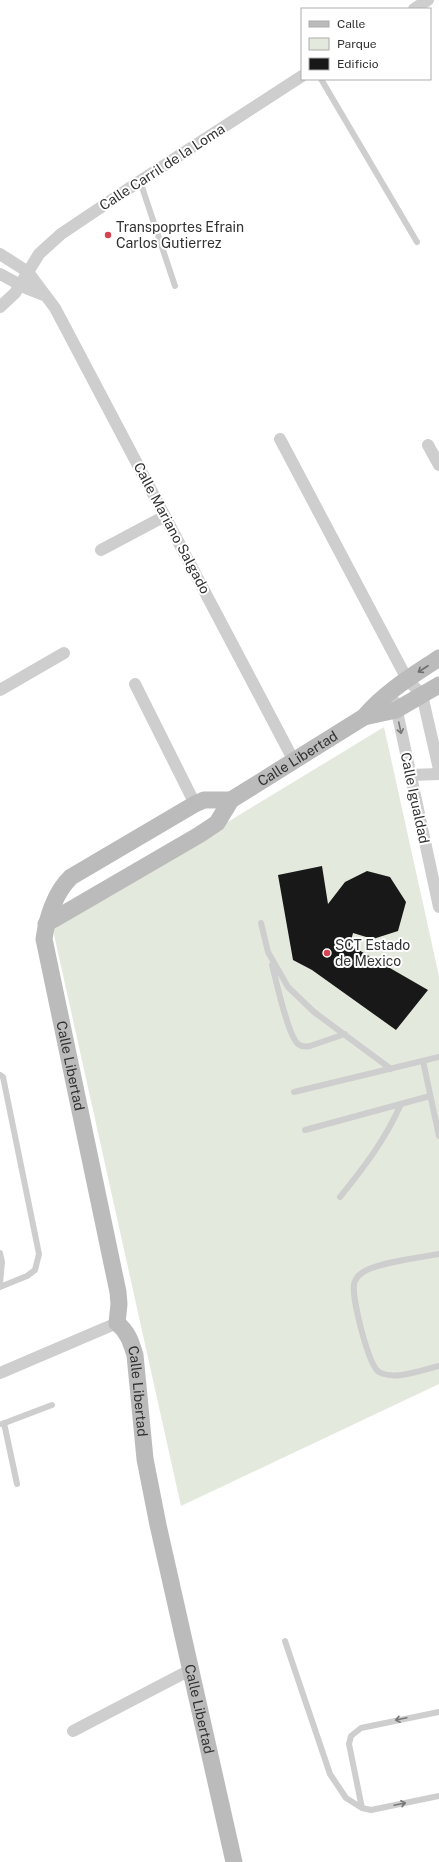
<svg xmlns="http://www.w3.org/2000/svg" width="439" height="1862" font-family="'Public Sans',sans-serif">
  <style>
    .park { fill: #e4e9dd }
    .building { fill: #181818 }
    .lines { fill: none; stroke-linecap: round; stroke-linejoin: round }
    .lane { stroke: #cecece; stroke-width: 6 }
    .street { stroke: #cecece; stroke-width: 12 }
    .secondary { stroke: #bbb; stroke-width: 17 }
    .oneway { stroke: #6f6f6f }
    .oneway2 { stroke: #787878 }
    .poi-dot { fill: #d74451; stroke: #fff; stroke-width: 1.5 }
    .labels { text-anchor: middle; stroke-width: 4; stroke-linejoin: round; paint-order: stroke }
    .street-label { font-size: 14px; fill: #313131; stroke: #fff }
    .poi-label { font-size: 14px; fill: #313131; stroke: #fff; text-anchor: start }
  </style>
  <rect width="100%" height="100%" fill="#fff"/>
  <path class="park" d="M384,727L439,976V1384L181,1506L53,930L213,831Z"/>
  <path class="building" d="M322,866L328,904L345,882L367,871L390,877L406,902L398,931L373,939L353,933L350,945L428,990L396,1030L312,970L293,960L278,875Z"/>
  <g class="lines">
    <path class="lane" d="M321,79L417,242
      M140,181L175,286
      M261,923L268,952L288,987L314,1012L391,1069
      M272,965C276,980 288,1036 298,1044C302,1047 306,1047 310,1046L345,1034
      M423,1061L439,1136
      M0,1075L3,1077L39,1254L35,1270L27,1276L0,1287
      M294,1092L439,1057
      M305,1130L430,1096
      M340,1197C365,1166 385,1140 401,1104
      M0,1253L2,1262L0,1283
      M439,1254C422,1257 374,1263 362,1273C358,1275 354,1281 354,1285C352,1298 368,1365 379,1372C395,1381 422,1370 439,1366
      M4,1423L17,1484
      M2,1424L52,1405
      M285,1641L330,1774L346,1798L362,1808L371,1810L439,1796
      M362,1808L349,1744L351,1736L361,1728L439,1712"/>
    <path class="street" d="M414,9L428,0
      M0,254L28,272L55,308L294,761
      M0,274L28,289L46,296
      M0,307L15,293L39,254L61,234L140,181L302,76
      M280,439L407,679L422,695L439,769
      M428,445L439,465
      M101,550L165,516
      M135,684L195,804
      M0,690L64,653
      M395,702L439,907
      M410,775L439,774
      M0,1373L117,1323
      M73,1731L192,1669"/>
    <g class="secondary">
      <path d="M364,717L396,710L439,685"/>
      <path id="s1" d="M231,800H204L195,804L71,877C55,892 47,918 44,939L118,1292L119,1304L117,1323C128,1332 131,1342 135,1355L145,1459L158,1525L234,1862"/>
      <path id="s2" d="M46,924L199,835L217,823L231,800L364,717C385,692 412,676 439,658"/>
    </g>
  </g>
  <defs><path id="oneway-shaft" d="M-6 0H5M1.5-3L5.5 0L1.5 3" fill="none" stroke-width="1.6" stroke-linecap="round" stroke-linejoin="round"/></defs>
  <use class="oneway" href="#oneway-shaft" transform="translate(423 669) rotate(147)"/>
  <g class="oneway2">
    <use href="#oneway-shaft" transform="translate(400 728) rotate(78)"/>
    <use href="#oneway-shaft" transform="translate(401 1719) rotate(168)"/>
    <use href="#oneway-shaft" transform="translate(400 1804) rotate(-12)"/>
  </g>
  <g class="poi-dot">
    <circle cx="108" cy="235" r="4"/>
    <circle cx="327" cy="953" r="4"/>
  </g>
  <g class="labels">
    <g class="street-label">
      <text transform="translate(162 167) rotate(-33)" y="5">Calle Carril de la Loma</text>
      <text transform="translate(172 528) rotate(62)" y="5">Calle Mariano Salgado</text>
      <text dy="5" stroke="none"><textPath href="#s2" startOffset="304">Calle Libertad</textPath></text>
      <text transform="translate(415 798) rotate(78)" y="5">Calle Igualdad</text>
      <text dy="5" stroke="none"><textPath href="#s1" startOffset="379">Calle Libertad</textPath></text>
      <text dy="5" stroke="none"><textPath href="#s1" startOffset="715">Calle Libertad</textPath></text>
      <text dy="5" stroke="none"><textPath href="#s1" startOffset="1039">Calle Libertad</textPath></text>
    </g>
    <g class="poi-label">
      <text x="116" y="232">Transpoprtes Efrain<tspan x="116" dy="16">Carlos Gutierrez</tspan></text>
      <text x="335" y="950">SCT Estado<tspan x="335" dy="16">de Mexico</tspan></text>
    </g>
  </g>
  <rect x="301" y="8" width="130" height="72" fill="#ffffff" stroke="#adadad"/>
  <rect x="309" y="21" width="20" height="6" fill="#bbbbbb" stroke="#adadad"/>
  <text x="337" y="28" font-size="12" fill="#313131">Calle</text>
  <rect x="309" y="38" width="20" height="12" fill="#e4e9dd" stroke="#adadad"/>
  <text x="337" y="48" font-size="12" fill="#313131">Parque</text>
  <rect x="309" y="58" width="20" height="12" fill="#181818" stroke="#adadad"/>
  <text x="337" y="68" font-size="12" fill="#313131">Edificio</text>
</svg>
